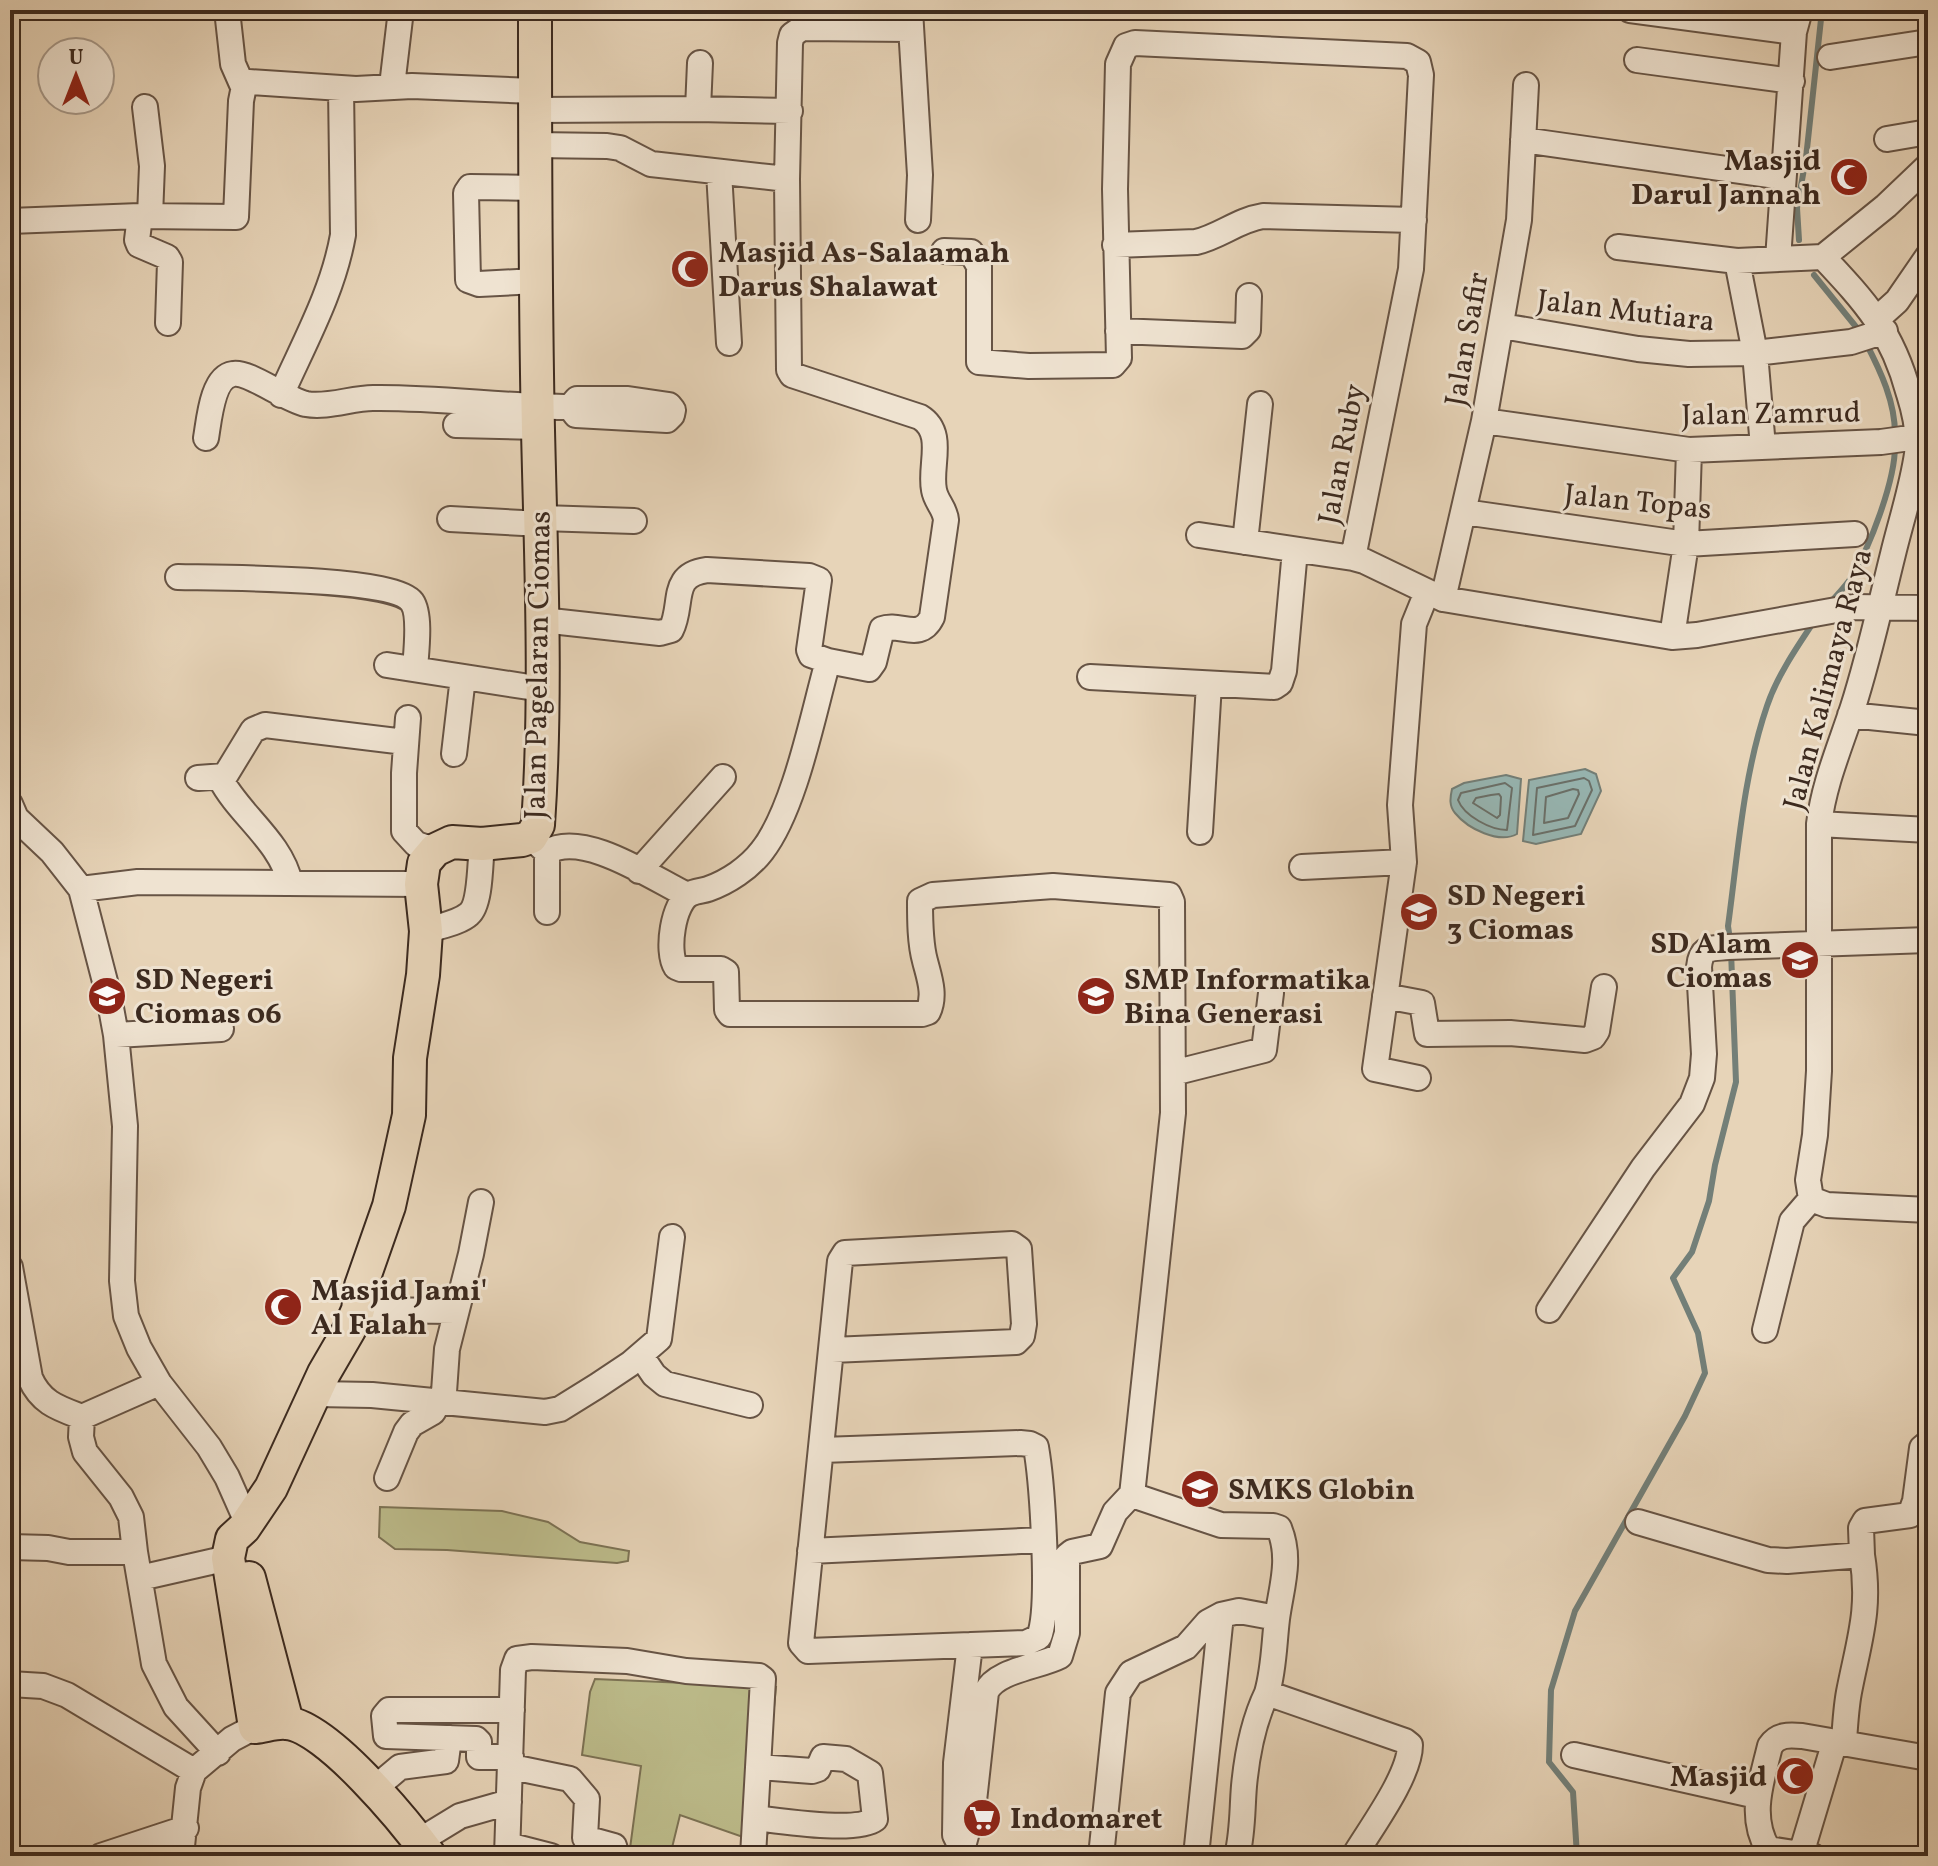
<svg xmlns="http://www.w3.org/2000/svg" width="1938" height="1866" font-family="Vollkorn,serif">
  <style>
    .green { fill: #bcbb8a; stroke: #7c7254; stroke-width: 2 }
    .water { fill: #97b7b4; stroke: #737f78; stroke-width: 2 }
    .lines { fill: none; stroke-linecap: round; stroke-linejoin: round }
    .shore { stroke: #6a706a; stroke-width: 2 }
    .stream { stroke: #737f78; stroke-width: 6 }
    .minor-casing { stroke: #675445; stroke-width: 28 }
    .major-casing { stroke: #3c2a1f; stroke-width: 36 }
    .minor { stroke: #efe3d1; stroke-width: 24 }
    .major { stroke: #e7d4b8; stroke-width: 32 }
    .labels { text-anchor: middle; stroke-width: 6; stroke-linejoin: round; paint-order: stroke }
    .poi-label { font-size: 30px; font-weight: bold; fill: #3c2a1f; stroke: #efe3d1; text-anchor: start }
    .street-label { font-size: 30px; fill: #3c2a1f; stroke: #efe3d1 }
  </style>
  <rect width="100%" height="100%" fill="#e7d4b8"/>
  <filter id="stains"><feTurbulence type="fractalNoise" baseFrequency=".0025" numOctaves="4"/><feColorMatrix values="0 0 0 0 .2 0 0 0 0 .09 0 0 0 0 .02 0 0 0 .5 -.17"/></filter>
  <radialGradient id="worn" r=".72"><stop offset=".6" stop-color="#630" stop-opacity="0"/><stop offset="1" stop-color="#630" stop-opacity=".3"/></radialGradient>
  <path class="green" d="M380,1507L502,1511L548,1522L580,1542L629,1551L628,1561L617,1563L447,1550L395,1549L379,1537Z
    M595,1679L776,1687L769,1758L768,1833L763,1844L680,1815L670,1856H629L641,1766L582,1755L590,1692Z"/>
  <path class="water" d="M1585,769L1596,774L1601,791L1581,834L1536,844L1523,841L1529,780Z
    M1506,775L1521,779L1517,834C1499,844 1468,829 1455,813C1449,806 1450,798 1452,789L1464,783Z"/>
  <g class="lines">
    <path class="shore" d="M1584,778L1589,781L1592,790L1575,826L1533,835L1537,788Z
      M1505,783L1512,788L1507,830C1491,830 1464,816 1458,800L1461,793Z
      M1573,789L1578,790L1579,794L1568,818L1544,823L1546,797Z
      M1491,795L1499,794L1501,797L1500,815L1497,818L1473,803L1476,798Z"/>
    <path class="stream" d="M1799,240L1797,208L1806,158L1822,10
      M1814,275L1861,333
      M1866,343C1881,372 1895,402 1895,434
      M1830,603C1837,595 1845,587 1851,578C1870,547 1895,481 1895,446
      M1730,940L1728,926C1738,853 1743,776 1767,706C1777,676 1797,647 1815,620
      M1577,1856L1573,1792L1549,1762L1551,1690L1575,1611L1685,1416L1705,1373L1698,1333L1673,1278L1692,1252L1709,1201L1715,1165L1736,1082L1731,951"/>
    <g class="minor-casing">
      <path id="minor" d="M910,10L920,175L918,220
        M1630,10L1794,32
        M228,19L233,64L244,89
        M1830,57L1928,42
        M1637,60L1792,81
        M700,63L698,109L790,111
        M392,86L401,10
        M145,107L152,166L150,216
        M535,110L698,109
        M1887,139L1928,132
        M1523,140L1783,177
        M535,145L607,146L620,148L651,164L787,179
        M719,172L729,343
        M535,188L470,187L466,193L468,280L479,284L536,281
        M140,216L137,240L139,245L167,257L170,262L168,323
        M10,221L140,216L236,217L241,101L244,86L249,82L356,89L412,86L535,91
        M1115,245L1196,242C1219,237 1238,220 1263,216L1414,220
        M1618,247L1737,261L1823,257C1866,303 1892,331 1909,394C1915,413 1920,433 1917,454C1912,488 1901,521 1893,554C1880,606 1869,657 1853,707C1840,747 1824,783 1819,824V1071L1815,1135L1808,1180L1811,1199
        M944,251L971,252L979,266V362L1029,366L1113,365L1119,358L1115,189L1118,64L1126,46L1135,43L1407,56L1418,62L1421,75L1411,269L1353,558L1364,561L1443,599L1672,637L1697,635L1853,607L1928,608
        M1823,257L1886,206L1928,166
        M1778,259L1794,32L1800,10
        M1737,261L1755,353L1763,447
        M1877,319L1897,301L1928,256
        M1502,326L1638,349L1689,354L1755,353L1851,342L1885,331
        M1118,331L1242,336L1248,330L1249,296
        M281,395C304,343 333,292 343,235L341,88
        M1484,421L1689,450L1881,442L1917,437
        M456,425L538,427
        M206,438C209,421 212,377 233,374C249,371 284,399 306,404C327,408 352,398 373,398C439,397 504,407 570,407L577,399H628L669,405L673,410L672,415L667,420L576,415L570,407
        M1464,512L1686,544L1855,534
        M542,518L634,521
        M450,519L542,524
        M1199,535L1353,558
        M1245,542L1260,404
        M178,577C216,578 394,577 412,602C421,615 416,653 415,669
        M1443,599L1484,421L1519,220L1526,85
        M542,620L660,633L671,630C684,604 669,575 707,570L809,576L819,580L809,650L811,655L828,661C813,714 795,809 762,851C749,868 728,882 708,889C702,891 695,891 690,894C673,902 666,952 676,967L681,969H721L726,972L727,1010L730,1014H922L928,1012C936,995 929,977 925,961C920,943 920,920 920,901L933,895L1053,886L1169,895L1172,902L1173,1113L1132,1495
        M1672,637L1686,544L1689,450
        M828,661L869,669L874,662L882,629C900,622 920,642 932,617L946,520C945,508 936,502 934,490C929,466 946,433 920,417L792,375L789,370L787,179L790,43L792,35L802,28L909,29
        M387,665L542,689
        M1090,677L1274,687L1280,683L1284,671L1295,550
        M1850,715L1928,723
        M408,718L404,773V831L416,844L435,850
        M454,754L463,677
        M198,778L225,776L253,730L265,725L405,742
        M220,778C239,815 281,841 290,883
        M10,804L16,818L52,852L81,889L109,997L116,1035L125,1126L122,1281L126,1316L139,1348L159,1383L209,1447L227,1477L247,1522
        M1819,824L1928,830
        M1200,832L1209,684
        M537,843L547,852V912
        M547,852C583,830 652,878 687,895
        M1302,867L1404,862
        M639,871L723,777
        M81,889L138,882L421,884
        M426,931C439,926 459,923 469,914C481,904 480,860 482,844
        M1385,996L1422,1003L1427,1034L1510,1033L1585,1040L1593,1037L1597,1031L1604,987
        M116,1035L221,1029
        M1173,1073L1264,1050L1271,993
        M1418,1078L1375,1069L1404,862L1400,805L1414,624L1427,592
        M1811,1199L1827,1205L1928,1210
        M10,1267L30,1378C41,1403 58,1408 82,1417L159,1383
        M358,1310L456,1311
        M1549,1310L1643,1168L1692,1104L1702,1078L1704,1054L1699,967C1701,946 1710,949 1728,947L1928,940
        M1765,1330L1792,1221L1811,1199
        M641,1356L654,1375L665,1384L750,1405
        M316,1394L372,1395L545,1412L560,1409L597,1386L630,1364L659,1339L672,1237
        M822,1450L1020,1443L1030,1444L1036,1447C1042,1482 1051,1608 1039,1637L1026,1643L808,1651L801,1643L840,1261L845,1253L1012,1244L1019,1249L1024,1324L1022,1336L1016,1342L832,1350
        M387,1478L406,1432L412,1424L433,1412L444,1392L447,1349L471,1254L481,1202
        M1638,1522L1768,1560L1787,1561L1862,1555C1871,1610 1859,1640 1849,1692C1846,1708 1845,1726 1844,1742
        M10,1547L48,1548L69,1552H135L131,1517L121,1497L85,1452L81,1437L82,1417
        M810,1551L1043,1540
        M135,1552L154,1664L176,1707L218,1753
        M1862,1555L1861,1528L1865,1521L1910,1515L1915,1501L1922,1448L1928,1443
        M140,1578L228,1558
        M10,1684L43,1686L67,1695L194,1771
        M1574,1755L1757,1796
        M511,1757H479V1742L476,1739L386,1736L384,1716L389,1710H512
        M512,1767L570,1779L587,1799L585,1838L614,1846L617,1856
        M375,1788L400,1767L446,1761L449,1738
        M756,1818C781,1821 857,1833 875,1819L870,1773L846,1759L823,1757L818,1769L812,1771L759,1767
        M419,1841L460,1816L509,1802
        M960,1845L955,1835L956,1763L970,1645
        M507,1848L516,1847L551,1856
        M962,1850L973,1810L986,1692C996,1670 1039,1667 1060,1656L1067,1633V1556L1072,1552L1100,1546L1115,1512L1129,1497L1132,1495L1221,1525L1273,1526L1279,1528C1292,1559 1281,1588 1277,1619C1274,1644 1274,1669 1267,1693
        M1801,1854L1768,1849C1748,1816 1762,1780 1770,1746C1778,1734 1789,1735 1802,1736L1928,1758
        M101,1856L186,1828
        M181,1856L188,1788L194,1771L232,1739L255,1727
        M507,1856L513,1670L517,1659L532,1657L627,1661L686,1671L759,1676L763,1679L753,1856
        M1101,1856L1118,1693L1131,1673L1186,1647L1208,1622L1221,1615L1239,1611L1277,1618
        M1196,1856L1221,1615
        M1237,1856C1243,1832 1242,1810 1244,1786C1247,1754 1253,1722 1267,1693L1405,1741L1410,1745C1410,1776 1370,1829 1354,1856
        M1813,1856L1801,1854L1835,1741"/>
    </g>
    <g class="major-casing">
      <path id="major" d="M249,1578L287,1722
        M430,1856C406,1823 326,1725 286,1723C276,1722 265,1726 255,1727L228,1558L232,1539L244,1528L271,1488L324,1373L349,1330L358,1310L361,1286L389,1206L409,1115L410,1058L423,975L426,931L421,884L424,863L435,850L452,842L482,844L522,840L531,837L538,825C547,694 541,562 538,430C535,290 535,150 535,10"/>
    </g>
    <use href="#minor" class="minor"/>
    <use href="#major" class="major"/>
  </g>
  <defs>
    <g id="mosque-disc" transform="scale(2)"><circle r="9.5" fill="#8f2418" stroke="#efe3d1"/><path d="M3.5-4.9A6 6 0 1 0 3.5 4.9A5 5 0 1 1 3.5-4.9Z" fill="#fff"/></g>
    <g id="school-disc" transform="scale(2)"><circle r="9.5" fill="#8f2418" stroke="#efe3d1"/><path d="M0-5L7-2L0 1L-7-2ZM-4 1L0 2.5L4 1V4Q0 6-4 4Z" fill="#fff"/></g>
    <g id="supermarket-disc" transform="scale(2)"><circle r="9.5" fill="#8f2418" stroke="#efe3d1"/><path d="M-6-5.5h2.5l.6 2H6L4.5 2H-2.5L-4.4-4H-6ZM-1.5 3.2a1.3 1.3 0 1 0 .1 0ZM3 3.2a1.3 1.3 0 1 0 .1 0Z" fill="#fff"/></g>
  </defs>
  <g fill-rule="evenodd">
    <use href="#mosque-disc" x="1849" y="177"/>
    <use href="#mosque-disc" x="690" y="269"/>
    <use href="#school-disc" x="1419" y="912"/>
    <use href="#school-disc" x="1800" y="960"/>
    <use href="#school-disc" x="107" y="996"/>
    <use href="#school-disc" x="1096" y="996"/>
    <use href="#mosque-disc" x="283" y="1307"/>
    <use href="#school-disc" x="1200" y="1489"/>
    <use href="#mosque-disc" x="1795" y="1776"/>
    <use href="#supermarket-disc" x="982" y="1818"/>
  </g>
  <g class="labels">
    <g class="poi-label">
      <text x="1821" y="170" text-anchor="end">Masjid<tspan x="1821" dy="34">Darul Jannah</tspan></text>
      <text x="718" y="262">Masjid As-Salaamah<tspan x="718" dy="34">Darus Shalawat</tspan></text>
      <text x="1447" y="905">SD Negeri<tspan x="1447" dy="34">3 Ciomas</tspan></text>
      <text x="1772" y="953" text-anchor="end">SD Alam<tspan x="1772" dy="34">Ciomas</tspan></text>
      <text x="135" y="989">SD Negeri<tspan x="135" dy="34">Ciomas 06</tspan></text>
      <text x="1124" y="989">SMP Informatika<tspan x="1124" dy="34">Bina Generasi</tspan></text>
      <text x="311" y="1300">Masjid Jami'<tspan x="311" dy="34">Al Falah</tspan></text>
      <text x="1228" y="1499">SMKS Globin</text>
      <text x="1767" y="1786" text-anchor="end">Masjid</text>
      <text x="1010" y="1828">Indomaret</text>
    </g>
    <g class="street-label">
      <text transform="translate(1626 310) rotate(7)" y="10">Jalan Mutiara</text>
      <text transform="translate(1466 339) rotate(-80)" y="10">Jalan Safir</text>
      <text transform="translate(1771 413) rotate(-1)" y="10">Jalan Zamrud</text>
      <text transform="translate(1341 454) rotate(-79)" y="10">Jalan Ruby</text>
      <text transform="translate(1638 501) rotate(6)" y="10">Jalan Topas</text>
      <text transform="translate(537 665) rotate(-89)" y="10">Jalan Pagelaran Ciomas</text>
      <text transform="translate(1827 679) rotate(-75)" y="10">Jalan Kalimaya Raya</text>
    </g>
  </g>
  <rect width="1938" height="1866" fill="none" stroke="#e7d4b8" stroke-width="40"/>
  <rect x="12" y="12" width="1914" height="1842" fill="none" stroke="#3c2a1f" stroke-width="4"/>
  <rect x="20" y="20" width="1898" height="1826" fill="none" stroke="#3c2a1f" stroke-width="2"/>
  <g transform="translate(76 76)"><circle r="38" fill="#efe3d1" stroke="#a7998a" stroke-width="2"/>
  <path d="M0-6L14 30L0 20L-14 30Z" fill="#8f2418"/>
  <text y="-12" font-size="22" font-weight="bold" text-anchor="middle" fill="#3c2a1f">U</text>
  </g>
  <rect width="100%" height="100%" filter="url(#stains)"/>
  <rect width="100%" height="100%" fill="url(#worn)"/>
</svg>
